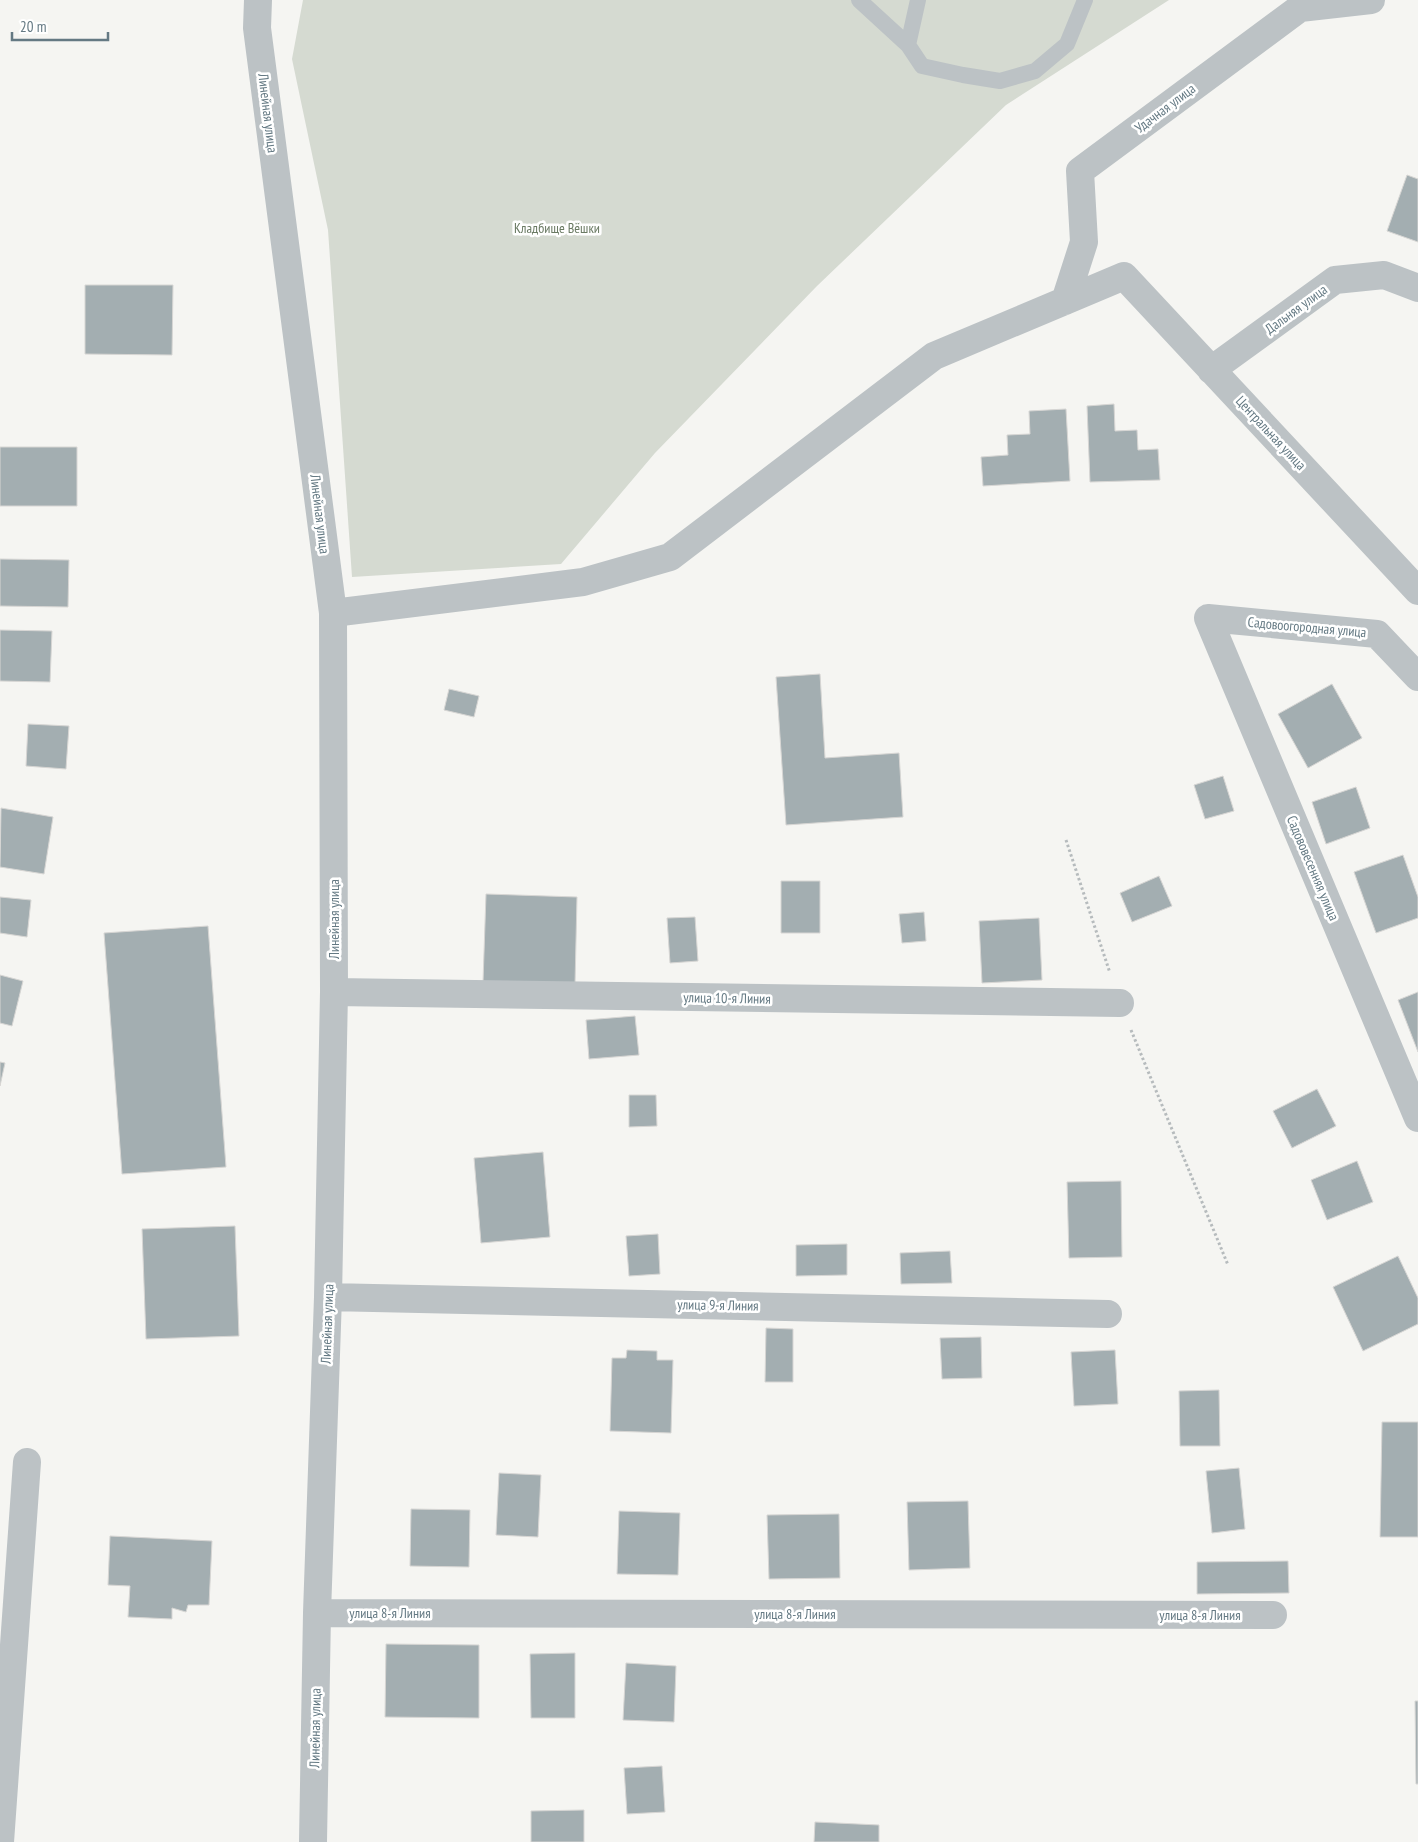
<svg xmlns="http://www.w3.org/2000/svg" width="1418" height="1842" font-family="'PT Sans Narrow',sans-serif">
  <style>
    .green { fill: #d5dad1 }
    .building { fill: #a3aeb1; stroke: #d7d6d4 }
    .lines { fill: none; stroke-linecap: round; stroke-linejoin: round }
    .path { stroke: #b6bbbd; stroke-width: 3; stroke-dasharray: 2.5 2.5; stroke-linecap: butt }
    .service { stroke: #bcc2c5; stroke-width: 16 }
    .minor { stroke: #bcc2c5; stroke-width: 28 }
    .labels { text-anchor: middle; stroke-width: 5; stroke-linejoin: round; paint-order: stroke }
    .street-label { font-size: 14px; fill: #647983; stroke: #fff }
    .park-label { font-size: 14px; fill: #6a7a63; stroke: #fff }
  </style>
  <rect width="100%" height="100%" fill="#f5f5f2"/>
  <path class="green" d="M303,0H1169L1006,105L817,286L655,453L561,564L352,577L328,230L292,59Z"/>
  <path class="building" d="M1407,175L1418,179V242L1387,231Z
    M85,285H173L172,355L85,354Z
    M1114,404L1115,431L1137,430L1138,450L1158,449L1160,480L1090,482L1087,406Z
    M1066,409L1070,481L983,486L981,457L1008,455L1007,435L1030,434L1029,411Z
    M0,447H77V506H0Z
    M0,559L69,560L68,607L0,606Z
    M0,630L52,631L50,682L0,681Z
    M820,674L825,758L899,753L903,817L786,825L776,677Z
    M1332,684L1362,738L1308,768L1278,714Z
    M449,689L479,696L474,717L444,710Z
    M28,724L69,726L66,769L26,766Z
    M1223,776L1234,811L1205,819L1194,785Z
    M1356,787L1370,828L1326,844L1312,802Z
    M1,808L53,817L44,874L0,867Z
    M1403,855L1418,897V918L1376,933L1354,872Z
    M1159,876L1172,906L1132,922L1120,893Z
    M781,881H820V933H781Z
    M486,894L577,897L575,984L483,982Z
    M0,897L31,900L27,937L0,933Z
    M924,912L926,941L902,943L899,914Z
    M695,917L698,961L670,963L667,918Z
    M1039,918L1042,980L982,983L979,921Z
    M208,926L226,1167L122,1174L104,933Z
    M0,975L23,981L12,1026L0,1023Z
    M1418,992V1052L1398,1000Z
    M635,1016L639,1055L589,1059L586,1020Z
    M0,1062L5,1063L0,1086Z
    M1317,1089L1336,1126L1292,1148L1273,1111Z
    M629,1095H656L657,1126L629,1127Z
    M543,1152L550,1237L481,1243L474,1158Z
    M1357,1161L1373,1202L1327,1220L1311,1180Z
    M1121,1181L1122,1257L1069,1258L1067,1182Z
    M235,1226L239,1336L146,1339L142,1229Z
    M658,1234L660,1274L629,1276L626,1236Z
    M847,1244V1275L796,1276V1245Z
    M950,1251L952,1283L901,1284L900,1253Z
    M1398,1256L1418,1298V1324L1363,1351L1333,1287Z
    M766,1328L793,1329V1382H765Z
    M981,1337L982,1378L942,1379L940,1338Z
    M627,1350L657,1351V1360H673L671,1433L610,1431L612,1358H626Z
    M1115,1350L1118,1404L1074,1406L1071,1352Z
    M1219,1390L1220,1446H1180L1179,1391Z
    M1382,1422H1418V1537H1380Z
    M1239,1468L1245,1529L1212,1533L1206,1471Z
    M499,1473L541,1475L538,1537L496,1535Z
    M968,1501L970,1568L909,1570L907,1502Z
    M411,1509L470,1510L469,1567L410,1566Z
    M619,1511L680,1513L678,1575L617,1574Z
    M839,1514L840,1578L769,1579L767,1515Z
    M110,1536L212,1541L209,1605H188L186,1612L172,1608V1619L128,1617L130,1586L108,1585Z
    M1288,1561L1289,1593L1197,1594V1562Z
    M386,1644L479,1645V1718L385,1717Z
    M575,1653V1718H531L530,1654Z
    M626,1663L676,1666L674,1722L623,1720Z
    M1415,1701H1418V1784H1416Z
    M662,1766L665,1812L627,1814L624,1768Z
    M584,1810V1842H531V1811Z
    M815,1822L879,1825V1842H814Z"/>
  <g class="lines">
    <path class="path" d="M1066,840L1110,973
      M1131,1030L1228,1265"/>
    <path class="service" d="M859,0L908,45L922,66L963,75L1000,81L1035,71L1067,44L1085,0
      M908,45L918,0"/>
    <path class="minor" d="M258,0L257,28L333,613L334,992L328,1297L317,1613L313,1842
      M1065,301L1084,242L1080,171L1300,8L1371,0
      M1211,370L1335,280L1384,275L1418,288
      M333,613L583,582L670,557L934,356L1124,276L1418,591
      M1418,677L1377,634L1208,618L1418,1118
      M334,992L1120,1003
      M328,1297L1108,1314
      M317,1613L1273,1615
      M0,1842L27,1462"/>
  </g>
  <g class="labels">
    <g class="street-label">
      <text transform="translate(1165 108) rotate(-37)" y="5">Удачная улица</text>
      <text transform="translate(268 113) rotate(83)" y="5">Линейная улица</text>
      <text transform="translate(1296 309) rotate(-36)" y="5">Дальняя улица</text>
      <text transform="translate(1271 433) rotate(47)" y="5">Центральная улица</text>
      <text transform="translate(320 514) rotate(83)" y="5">Линейная улица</text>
      <text transform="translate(1307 627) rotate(5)" y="5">Садовоогородная улица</text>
      <text transform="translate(1313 868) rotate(67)" y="5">Садововесенняя улица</text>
      <text transform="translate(334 919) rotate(-90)" y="5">Линейная улица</text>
      <text transform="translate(727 998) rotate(1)" y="5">улица 10-я Линия</text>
      <text transform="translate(718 1305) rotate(1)" y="5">улица 9-я Линия</text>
      <text transform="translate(327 1324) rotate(-88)" y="5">Линейная улица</text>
      <text x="390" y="1618">улица 8-я Линия</text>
      <text x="795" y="1619">улица 8-я Линия</text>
      <text x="1200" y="1620">улица 8-я Линия</text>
      <text transform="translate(315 1728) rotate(-89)" y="5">Линейная улица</text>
    </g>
    <g class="park-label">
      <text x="557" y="233">Кладбище Вёшки</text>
    </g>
  </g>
  <path d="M12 32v8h96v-8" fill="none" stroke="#647983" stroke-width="2.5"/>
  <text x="20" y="32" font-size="15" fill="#647983" stroke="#ffffff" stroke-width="4" paint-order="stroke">20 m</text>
</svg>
